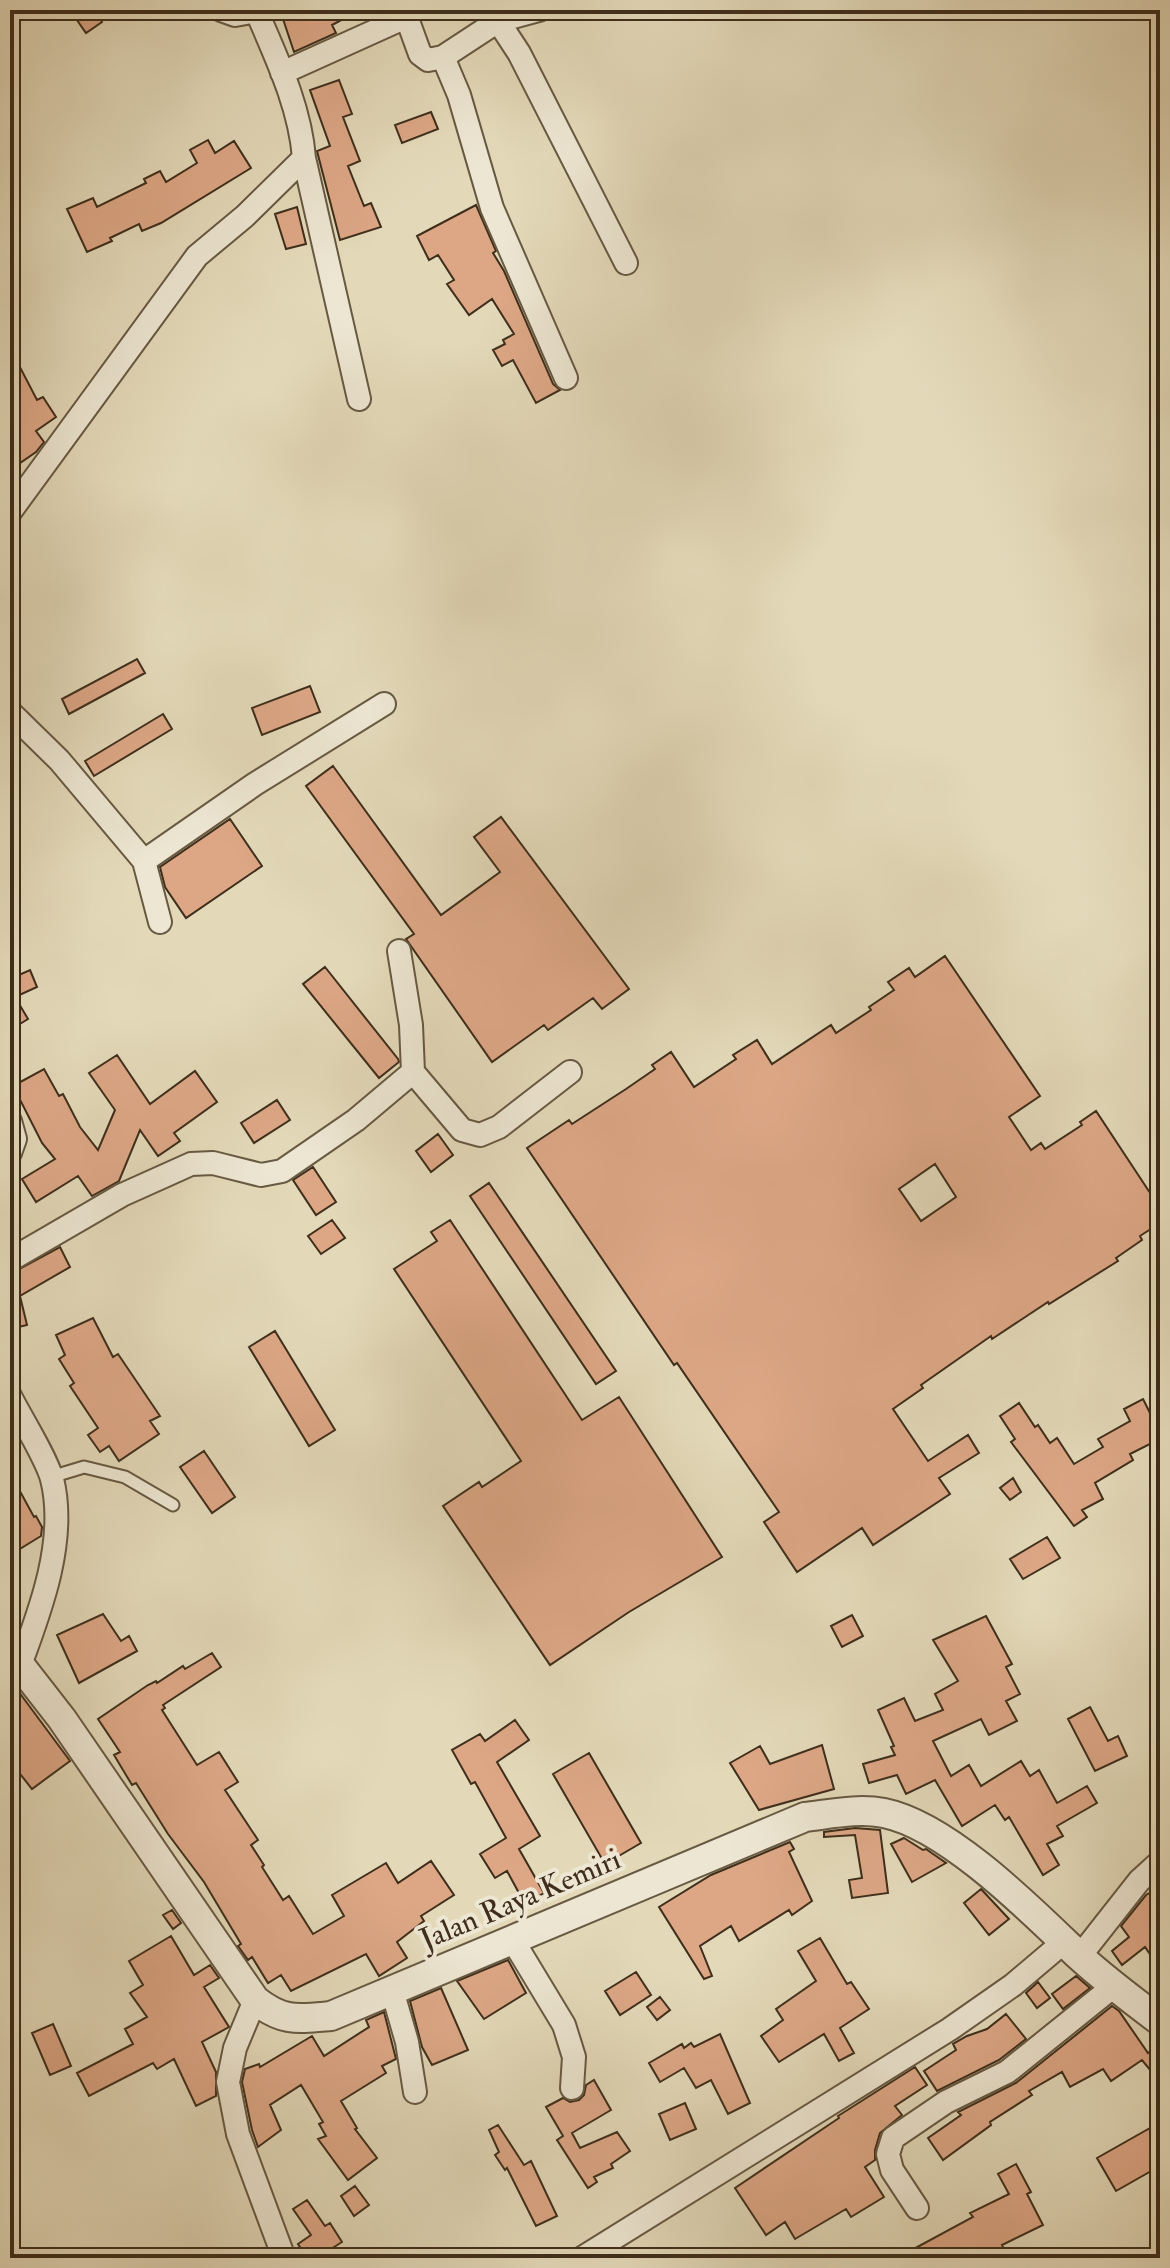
<svg xmlns="http://www.w3.org/2000/svg" width="1170" height="2268" font-family="'IM FELL Double Pica',serif">
  <style>
    .building { fill: #dda786; stroke: #3e2e1b; stroke-width: 2; fill-rule: evenodd }
    .lines { fill: none; stroke-linecap: round; stroke-linejoin: round }
    .service-casing { stroke: #675942; stroke-width: 15 }
    .minor-casing { stroke: #675942; stroke-width: 26 }
    .tertiary-casing { stroke: #675942; stroke-width: 32 }
    .service { stroke: #ede6d2; stroke-width: 11 }
    .minor { stroke: #ede6d2; stroke-width: 22 }
    .tertiary { stroke: #ede6d2; stroke-width: 28 }
    .labels { text-anchor: middle; stroke-width: 8; stroke-linejoin: round; paint-order: stroke }
    .street-label { font-size: 30px; fill: #3e2e1b; stroke: #ede6d2 }
  </style>
  <rect width="100%" height="100%" fill="#e3d9b9"/>
  <filter id="stains"><feTurbulence type="fractalNoise" baseFrequency=".0025" numOctaves="4"/><feColorMatrix values="0 0 0 0 .2 0 0 0 0 .09 0 0 0 0 .02 0 0 0 .5 -.17"/></filter>
  <radialGradient id="worn" r=".72"><stop offset=".6" stop-color="#630" stop-opacity="0"/><stop offset="1" stop-color="#630" stop-opacity=".3"/></radialGradient>
  <path class="building" d="M70,10H95L102,22L86,33Z
    M280,10H360L332,25L336,33L294,52Z
    M339,80L352,114L343,117L360,161L348,166L364,206L371,203L381,227L340,240L317,151L330,146L310,90Z
    M431,112L438,129L402,143L395,125Z
    M208,140L215,153L234,141L251,168L161,223L142,231L139,224L110,238L112,241L87,252L67,209L93,198L97,207L146,183L144,179L160,171L166,182L197,163L190,150Z
    M476,205L496,251L493,253L504,271L553,384L560,390L536,403L513,360L502,366L493,350L505,344L503,340L514,334L492,299L469,315L447,284L454,280L438,255L429,260L417,236Z
    M297,207L306,244L286,249L275,214Z
    M10,348L37,400L43,397L56,417L36,431L44,442L36,452L20,463L10,448Z
    M137,659L145,673L69,714L62,699Z
    M310,686L320,712L262,735L252,708Z
    M163,714L172,729L94,776L85,761Z
    M333,766L441,915L500,872L474,837L501,817L629,989L602,1009L593,998L548,1030L544,1025L492,1062L406,939L414,934L306,786Z
    M230,819L262,866L186,918L165,887L160,867Z
    M945,956L1040,1096L1009,1117L1031,1150L1041,1143L1045,1149L1082,1125L1080,1122L1096,1111L1160,1208V1223L1140,1236L1142,1240L1116,1258L1118,1261L1049,1304L1048,1302L992,1339L991,1336L921,1385L923,1388L893,1409L928,1461L968,1435L979,1453L939,1478L950,1494L873,1545L862,1528L797,1572L764,1522L779,1512L677,1363L674,1365L527,1148L569,1120L572,1124L626,1089L655,1069L652,1065L671,1052L694,1087L736,1059L733,1055L757,1040L772,1064L831,1025L836,1033L871,1010L869,1007L894,990L888,982L909,968L915,977ZM935,1164L956,1197L921,1221L899,1189Z
    M325,967L398,1059L399,1062L379,1078L303,984Z
    M30,970L37,987L15,997L28,1019L10,1030V979Z
    M117,1055L150,1104L195,1071L217,1102L174,1133L180,1141L158,1156L140,1130L119,1181L92,1196L78,1176L36,1202L22,1179L55,1159L42,1143L13,1086L44,1069L59,1096L63,1094L80,1127L98,1150L115,1110L89,1073Z
    M277,1100L290,1120L254,1143L241,1123Z
    M438,1134L453,1155L431,1172L416,1151Z
    M313,1167L336,1202L316,1215L293,1180Z
    M489,1183L616,1371L596,1384L470,1196Z
    M332,1220L345,1238L321,1254L308,1236Z
    M450,1220L582,1420L619,1397L722,1557L629,1612L550,1665L443,1506L479,1482L482,1487L521,1461L394,1269L437,1241L431,1232Z
    M60,1247L70,1267L20,1296L27,1325L10,1329V1274Z
    M93,1318L113,1357L118,1354L160,1416L150,1421L159,1434L119,1461L109,1446L100,1452L88,1435L98,1428L70,1386L74,1383L59,1359L65,1355L56,1335Z
    M275,1331L335,1430L309,1446L249,1347Z
    M1143,1399L1160,1433V1439L1130,1454L1133,1460L1095,1483L1103,1499L1082,1510L1087,1517L1074,1526L1011,1442L1015,1439L1000,1416L1019,1403L1035,1427L1038,1425L1050,1443L1057,1438L1074,1464L1103,1447L1098,1439L1130,1421L1124,1409Z
    M204,1451L235,1497L212,1513L180,1467Z
    M10,1473L34,1517L36,1516L42,1527L41,1536L10,1555Z
    M1013,1478L1021,1492L1010,1500L1000,1488Z
    M1047,1537L1060,1558L1023,1579L1010,1559Z
    M103,1614L121,1641L129,1636L137,1651L79,1683L57,1635Z
    M852,1615L863,1636L842,1647L831,1626Z
    M986,1616L1012,1664L1006,1667L1020,1694L1006,1701L1017,1721L989,1735L981,1719L933,1741L951,1776L969,1765L981,1786L1021,1761L1030,1776L1039,1770L1057,1803L1087,1786L1097,1803L1057,1826L1063,1836L1047,1844L1059,1865L1043,1875L1009,1817L1005,1820L995,1805L962,1826L935,1780L906,1794L897,1775L869,1783L863,1764L895,1755L891,1747L894,1746L878,1710L904,1698L915,1721L943,1710L935,1694L958,1681L933,1640Z
    M212,1653L221,1667L163,1705L165,1708L162,1710L197,1765L219,1752L238,1782L225,1790L258,1840L251,1845L264,1865L262,1867L283,1900L289,1896L313,1934L344,1916L332,1895L386,1863L398,1883L431,1861L454,1895L421,1916L424,1921L397,1942L407,1958L379,1976L366,1954L291,1991L281,1975L268,1983L252,1957L248,1960L238,1946L241,1944L204,1882L168,1834L136,1783L132,1785L114,1755L120,1752L98,1719L148,1685L156,1681L157,1683L183,1666L185,1669Z
    M10,1680L70,1761L32,1789L17,1770L10,1775Z
    M1090,1707L1108,1741L1118,1736L1127,1756L1095,1771L1068,1719Z
    M515,1720L529,1740L497,1762L540,1836L519,1849L544,1893L525,1904L507,1871L495,1878L480,1854L506,1838L475,1782L471,1784L452,1750L480,1734L485,1741Z
    M822,1745L834,1789L759,1810L730,1763L760,1746L770,1764Z
    M589,1753L641,1843L605,1864L553,1774Z
    M855,1828L880,1830L888,1893L852,1898L849,1880L862,1878L855,1835L824,1837V1832Z
    M904,1838L923,1850L926,1849L946,1863L912,1882L891,1844Z
    M790,1842L794,1849L789,1852L812,1901L792,1915L789,1910L739,1941L731,1926L700,1946L712,1976L704,1979L659,1907L711,1875Z
    M1160,1887V1969L1145,1947L1122,1965L1112,1951L1129,1937L1121,1926L1146,1895Z
    M981,1889L1009,1919L989,1935L964,1903Z
    M172,1910L181,1923L173,1929L163,1915Z
    M171,1936L194,1975L210,1965L219,1978L204,1987L229,2027L202,2042L216,2072V2096L196,2106L174,2059L157,2069L153,2063L89,2096L77,2073L133,2044L125,2029L147,2017L130,1993L143,1985L129,1961Z
    M820,1938L847,1984L851,1982L869,2009L840,2028L854,2053L839,2061L824,2034L779,2062L761,2036L783,2020L776,2009L816,1981L798,1951Z
    M508,1960L526,1993L484,2019L457,1981Z
    M636,1972L651,1995L620,2015L605,1991Z
    M1076,1976L1090,1988L1063,2009L1052,1994Z
    M1038,1982L1050,1998L1037,2008L1026,1993Z
    M441,1988L468,2050L432,2065L422,2047L410,2001Z
    M660,1997L670,2010L657,2020L647,2007Z
    M1112,2006L1119,2011L1148,2053L1160,2044V2082L1142,2060L1111,2081L1103,2069L1070,2087L1062,2072L1029,2091L1032,2095L990,2122L991,2125L943,2160L928,2138L961,2115L958,2112L1016,2083Z
    M384,2012L396,2059L382,2066L386,2073L341,2101L357,2128L355,2129L377,2158L348,2180L318,2139L326,2136L319,2124L323,2122L301,2085L270,2105L281,2130L258,2147L252,2130L242,2082L245,2069L259,2064L260,2067L312,2036L324,2056L369,2027L366,2020Z
    M1006,2014L1026,2039L999,2060L937,2091L924,2071L956,2050L953,2044L967,2036L987,2029Z
    M53,2024L71,2066L50,2075L32,2033Z
    M720,2034L750,2103L728,2114L711,2080L696,2088L684,2068L660,2082L649,2063L682,2044L684,2048L691,2043L694,2047Z
    M915,2067L927,2085L895,2106L902,2115L880,2133L875,2150V2160L865,2167L884,2197L851,2217L846,2209L795,2239L785,2222L766,2235L735,2188L839,2118L838,2116Z
    M594,2080L611,2110L572,2133L580,2148L617,2132L630,2151L611,2164L613,2168L594,2177L597,2182L588,2188L557,2140L563,2136L546,2107L563,2098L570,2102L579,2100L584,2095L586,2085Z
    M685,2103L696,2129L670,2140L659,2114Z
    M498,2125L524,2165L531,2161L557,2216L536,2226L507,2168L505,2170L495,2155L499,2152L489,2130Z
    M1150,2128L1160,2145V2166L1116,2191L1097,2158Z
    M1016,2164L1031,2192L1027,2194L1043,2225L1002,2245L1008,2258H897L973,2217L970,2213L1009,2194L998,2174Z
    M355,2186L369,2205L354,2216L341,2196Z
    M307,2200L325,2226L330,2223L342,2242L331,2249L337,2258H307L298,2244L311,2235L293,2209Z"/>
  <g class="lines">
    <g class="service-casing">
      <path id="service" d="M51,1477L84,1467L125,1477L173,1505"/>
    </g>
    <g class="minor-casing">
      <path id="minor" d="M221,10L235,15L257,11
        M404,10L420,54L428,60L443,57L498,21L519,53L626,263
        M498,21L539,10
        M443,57L459,95L492,208L566,378
        M282,73L406,17
        M304,158L359,399
        M10,512L197,256L245,216L304,158C300,106 276,57 256,10
        M10,712L59,760L144,861L160,922
        M144,861L255,784L384,704
        M399,951L411,1025L413,1072
        M10,1121L15,1139L10,1153
        M10,1260L122,1195L191,1164L213,1163L261,1175L282,1171L356,1120L413,1072L462,1130L480,1135L499,1127L570,1072
        M10,1396C21,1418 46,1457 52,1479C67,1539 41,1609 20,1665
        M512,1939L564,2025L574,2057L572,2088
        M1080,1956L1139,1881L1160,1862
        M392,1990L407,2042L415,2092
        M255,2000L235,2048L228,2082L238,2134L284,2258
        M917,2208L892,2170L888,2154L893,2138L946,2102L1007,2072L1114,1986
        M582,2258L950,2029L1013,1985L1065,1941"/>
    </g>
    <g class="tertiary-casing">
      <path id="tertiary" d="M10,1662L20,1665L62,1719L255,2000C283,2022 297,2019 331,2016L805,1817C831,1814 858,1808 884,1813C948,1826 1032,1911 1079,1956C1104,1979 1132,2000 1160,2021"/>
    </g>
    <use href="#service" class="service"/>
    <use href="#minor" class="minor"/>
    <use href="#tertiary" class="tertiary"/>
  </g>
  <g class="labels">
    <g class="street-label">
      <text transform="translate(520 1899) rotate(-23)" y="10">Jalan Raya Kemiri</text>
    </g>
  </g>
  <rect width="1170" height="2268" fill="none" stroke="#e3d9b9" stroke-width="40"/>
  <rect x="12" y="12" width="1146" height="2244" fill="none" stroke="#3e2e1b" stroke-width="4"/>
  <rect x="20" y="20" width="1130" height="2228" fill="none" stroke="#3e2e1b" stroke-width="2"/>
  <rect width="100%" height="100%" filter="url(#stains)"/>
  <rect width="100%" height="100%" fill="url(#worn)"/>
</svg>
